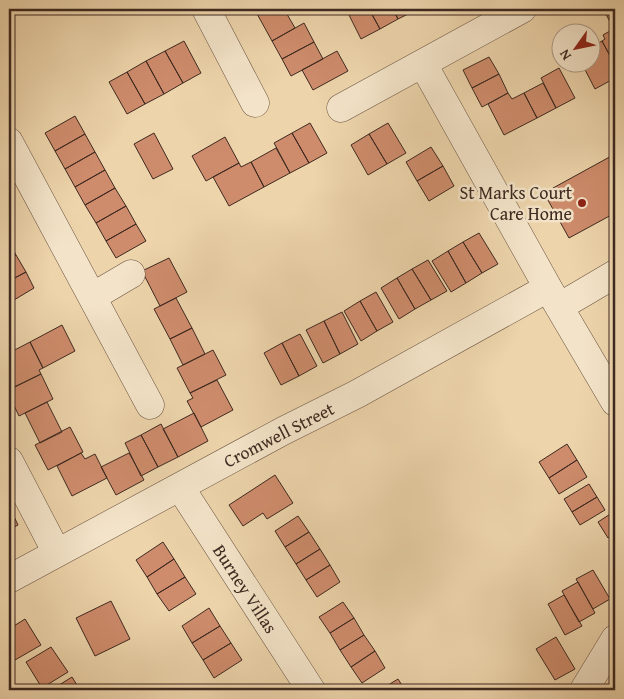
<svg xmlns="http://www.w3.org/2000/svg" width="624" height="699" font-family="'Gentium Book Plus',serif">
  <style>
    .building { fill: #ce8c6c; stroke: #3e2920 }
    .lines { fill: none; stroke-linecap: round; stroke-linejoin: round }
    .minor-casing { stroke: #6a5443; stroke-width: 29 }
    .minor { stroke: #f3e3c8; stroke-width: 28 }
    .poi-dot { fill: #8f2418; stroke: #f3e3c8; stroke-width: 2 }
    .labels { text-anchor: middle; stroke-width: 5; stroke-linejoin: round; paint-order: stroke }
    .poi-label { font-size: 18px; fill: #3e2920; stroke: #f3e3c8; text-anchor: end }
    .street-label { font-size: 18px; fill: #3e2920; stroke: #f3e3c8 }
  </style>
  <rect width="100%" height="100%" fill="#edd4ab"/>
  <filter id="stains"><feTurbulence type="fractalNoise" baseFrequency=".004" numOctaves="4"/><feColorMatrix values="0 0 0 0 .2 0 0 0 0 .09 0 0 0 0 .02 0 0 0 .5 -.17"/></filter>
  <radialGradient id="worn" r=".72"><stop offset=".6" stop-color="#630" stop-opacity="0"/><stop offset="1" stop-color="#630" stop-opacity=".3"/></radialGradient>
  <path class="building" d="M263,9H284L295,28L272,41L256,12Z
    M346,9H369L380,29L361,39Z
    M369,9H393L398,19L380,29Z
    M393,9H416V10L398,19Z
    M603,9H615V28L614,29Z
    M304,23L314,42L282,59L272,41Z
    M615,28V65L602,41L605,39L603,35Z
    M184,41L201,73L183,83L165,51Z
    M602,41L615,65V78L595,89L581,62H592V47Z
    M314,42L323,59L291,76L282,59Z
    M165,51L183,83L164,94L146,61Z
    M337,51L348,71L313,90L302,70Z
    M489,57L499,74L472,88L463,70Z
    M146,61L164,94L145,104L127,72Z
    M559,68L575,98L556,108L541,78Z
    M127,72L145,104L127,114L109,82Z
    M499,74L508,93L482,107L472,88Z
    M543,83L556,108L537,118L524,93Z
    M508,93L512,99L524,93L537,118L504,135L488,104Z
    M75,116L85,134L55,151L45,133Z
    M310,123L327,153L309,163L292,133Z
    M388,123L406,153L387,164L369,134Z
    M154,133L173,169L153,179L134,144Z
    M292,133L309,163L290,173L274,143Z
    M85,134L95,152L65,169L55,151Z
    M369,134L387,164L368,175L351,145Z
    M225,137L239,163L206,181L192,156Z
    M431,147L443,166L417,181L406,162Z
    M276,148L290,173L264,187L251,162Z
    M95,152L105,170L75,187L65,169Z
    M615,154V213L569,238L544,193Z
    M251,162L264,187L229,206L213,177L239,163L241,167Z
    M443,166L454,186L429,201L417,181Z
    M105,170L115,188L85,205L75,187Z
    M115,188L126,206L96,223L85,205Z
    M126,206L136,224L106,241L96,223Z
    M136,224L146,241L116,258L106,241Z
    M479,233L498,264L482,273L463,242Z
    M9,241L16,255L9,259Z
    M463,242L482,273L466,283L448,251Z
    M448,251L466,283L451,292L432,261Z
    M16,255L26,272L9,281V259Z
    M169,258L187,292L160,306L142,271Z
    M428,260L447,291L431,300L412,269Z
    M412,269L431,300L415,309L397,278Z
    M26,272L34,288L9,303V281Z
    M397,278L415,309L399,319L381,288Z
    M376,292L393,322L377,331L360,301Z
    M176,298L192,328L170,339L154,309Z
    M360,301L377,331L361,341L344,311Z
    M342,312L358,344L340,354L324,321Z
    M324,321L340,354L323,363L306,330Z
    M62,325L75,351L43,368L30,342Z
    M192,328L205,354L183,365L170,339Z
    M300,334L317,366L299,376L282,343Z
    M30,342L43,368L39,370L41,374L14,387L9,377V353Z
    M282,343L299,376L281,385L264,353Z
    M213,350L226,375L190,393L177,368Z
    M41,374L53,399L19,416L9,395V390Z
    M217,380L233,410L201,427L187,401L193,398L190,393Z
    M47,402L62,432L40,443L25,413Z
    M194,413L208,441L178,457L163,429Z
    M161,424L178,457L158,467L141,435Z
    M70,427L83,452L48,470L35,445Z
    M141,435L158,467L141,476L125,443Z
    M567,444L577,460L549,478L539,462Z
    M81,453L85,459L95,454L107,478L72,496L57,466Z
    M129,453L144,480L116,495L101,467Z
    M577,460L587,477L559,494L549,478Z
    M275,475L293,503L267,519L263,513L243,526L229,505Z
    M589,484L597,497L572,512L564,499Z
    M597,497L605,510L580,525L572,512Z
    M9,506L18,525L9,530Z
    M615,511V534L608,538L598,522Z
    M298,516L309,532L285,547L275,531Z
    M309,532L320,549L296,564L285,547Z
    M163,542L174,559L147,577L136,560Z
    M320,549L330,565L306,580L296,564Z
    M174,559L185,577L157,594L147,577Z
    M330,565L340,582L317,597L306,580Z
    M593,570L610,599L593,609L576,579Z
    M185,577L196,594L169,611L157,594Z
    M578,582L595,613L579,622L562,591Z
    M564,595L582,626L565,635L548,604Z
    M111,601L130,639L95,656L76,618Z
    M343,602L354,618L330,633L319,617Z
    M209,608L220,626L192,643L182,626Z
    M354,618L364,635L340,650L330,633Z
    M25,619L41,645L15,660L9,650V629Z
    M220,626L231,643L203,660L192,643Z
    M364,635L375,651L351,667L340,650Z
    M556,637L575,669L555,680L536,649Z
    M231,643L242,660L214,678L203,660Z
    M51,647L68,672L42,688L26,662Z
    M375,651L385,668L362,683L351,667Z
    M72,677L80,690H51Z
    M398,679L405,690H380Z"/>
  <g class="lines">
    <g class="minor-casing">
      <path id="minor" d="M206,9L255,103
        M423,64L548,288L615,402
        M341,108L522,9
        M9,142L150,405
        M92,297L131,274
        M559,307L615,274
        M9,461L57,553
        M180,487L311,690
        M9,579L283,431L357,394L548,288
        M584,690L615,639"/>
    </g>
    <use href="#minor" class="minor"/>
  </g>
  <circle class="poi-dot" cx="582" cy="203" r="5"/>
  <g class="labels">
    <g class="poi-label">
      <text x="572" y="199">St Marks Court<tspan x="572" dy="21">Care Home</tspan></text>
    </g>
    <g class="street-label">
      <text transform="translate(279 435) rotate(-27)" y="6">Cromwell Street</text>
      <text transform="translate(245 589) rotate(57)" y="6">Burney Villas</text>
    </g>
  </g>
  <rect width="624" height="699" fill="none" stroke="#edd4ab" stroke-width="30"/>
  <rect x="10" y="10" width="604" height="679" fill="none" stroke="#3e2920" stroke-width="2.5"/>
  <rect x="15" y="15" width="594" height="669" fill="none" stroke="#3e2920"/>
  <g transform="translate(576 48) rotate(237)"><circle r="24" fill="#f3e3c8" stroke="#ab9985"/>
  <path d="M0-4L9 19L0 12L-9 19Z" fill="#8f2418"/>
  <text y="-8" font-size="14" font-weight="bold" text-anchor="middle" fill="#3e2920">N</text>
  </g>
  <rect width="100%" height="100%" filter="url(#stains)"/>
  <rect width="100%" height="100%" fill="url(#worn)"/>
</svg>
